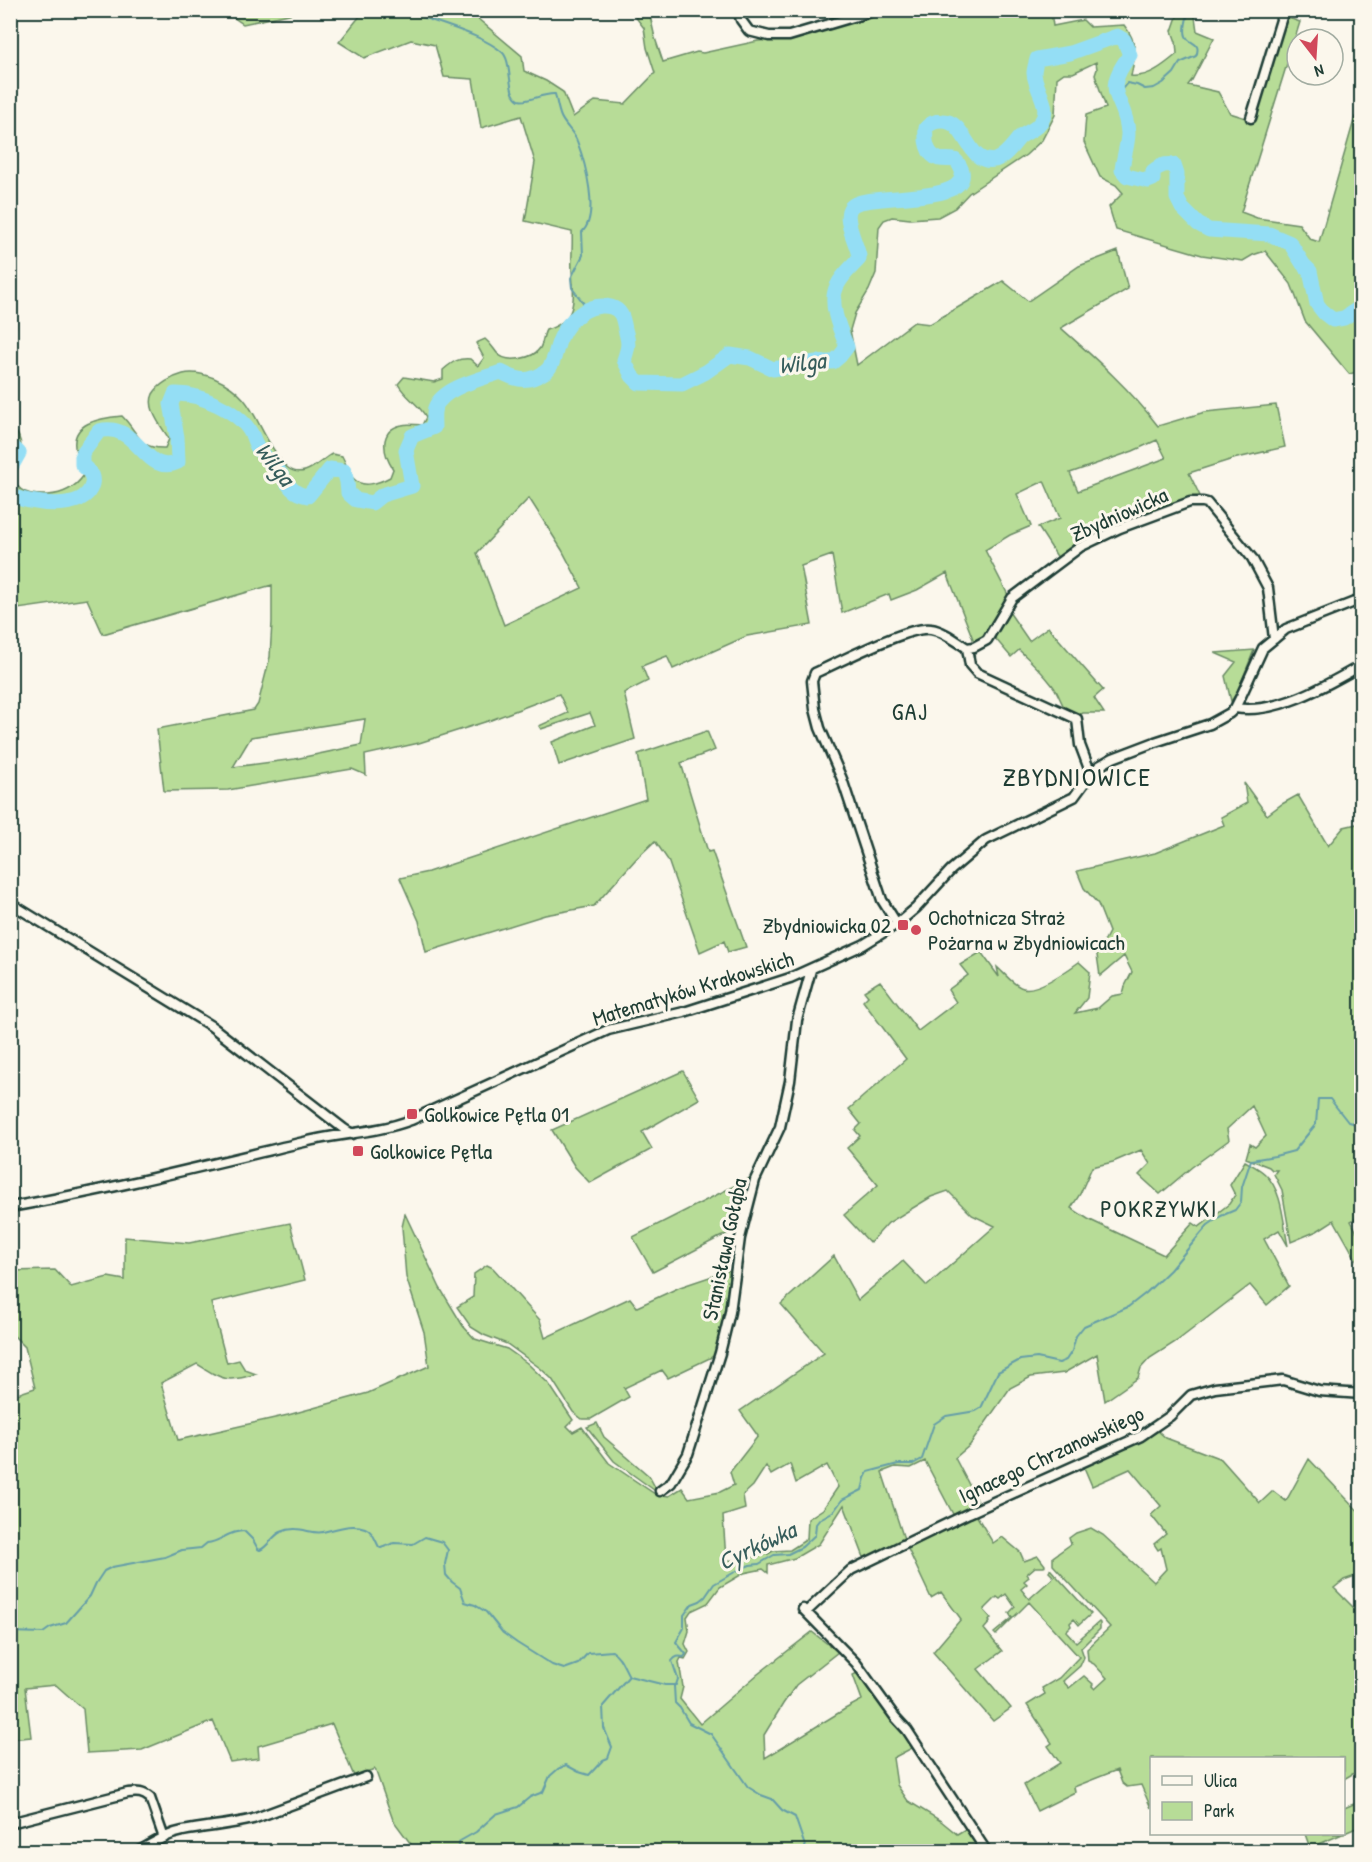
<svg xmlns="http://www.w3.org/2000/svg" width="1372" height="1862" font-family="'Patrick Hand',sans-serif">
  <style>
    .green { fill: #b7dc97; stroke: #6b8c66; stroke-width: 1.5; fill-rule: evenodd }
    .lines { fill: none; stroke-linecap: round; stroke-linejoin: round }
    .stream { stroke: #659ea8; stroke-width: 2 }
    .river { stroke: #94def5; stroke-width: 15 }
    .minor-casing { stroke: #1f3d34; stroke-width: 13 }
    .minor { stroke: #fbf7ec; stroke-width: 8 }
    .poi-dot { fill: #d1495b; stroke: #fbf7ec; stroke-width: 2 }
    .labels { text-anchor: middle; stroke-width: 6; stroke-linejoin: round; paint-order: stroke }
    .street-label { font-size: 22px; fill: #1f3d34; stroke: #fbf7ec }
    .poi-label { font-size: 22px; fill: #1f3d34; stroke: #fbf7ec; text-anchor: start }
    .water-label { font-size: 24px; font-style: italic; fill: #365d5b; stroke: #fbf7ec }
    .neighbourhood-label { font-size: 24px; letter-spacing: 1.5px; fill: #1f3d34; stroke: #fbf7ec }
    .quarter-label { font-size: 26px; letter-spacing: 1.5px; fill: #1f3d34; stroke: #fbf7ec }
  </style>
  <rect width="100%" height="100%" fill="#fbf7ec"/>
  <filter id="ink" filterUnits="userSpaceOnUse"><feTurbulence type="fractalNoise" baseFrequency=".0167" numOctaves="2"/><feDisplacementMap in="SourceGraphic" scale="12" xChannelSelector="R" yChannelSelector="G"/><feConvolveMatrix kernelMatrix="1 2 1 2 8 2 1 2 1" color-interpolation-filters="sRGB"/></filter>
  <g filter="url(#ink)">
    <path class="green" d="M1194,10L1197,31L1214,38L1192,80L1188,85L1218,92L1230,113L1252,120L1283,16L1300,22L1241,212L1257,218L1299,224L1310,239L1319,242L1355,117L1361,119L1362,371L1349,374L1305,321L1291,284L1265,251L1253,255L1243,261L1202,255L1116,230L1109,207L1123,193L1116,185L1100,177L1084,142L1086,115L1106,108L1095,75L1097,69L1096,62L1073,73H1064L1057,78L1055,115L1042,140L1026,155L969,193L955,208L938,217L910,219L892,217L884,220L879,227L876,273L869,290L855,313L850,330L857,365L914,322L930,324L1003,281L1028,301L1079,266L1118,251L1128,289L1061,328C1096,359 1130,389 1158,426L1205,412L1276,405L1285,447L1233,459L1189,473L1201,498L1156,511L1103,530L1058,558L1038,527L1060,518L1044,481L1017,494L1031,526L1010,535L985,550L1008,595L996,616L988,635L975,644L947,573L917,590L891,600L889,594L842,613L832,555L801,566L812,625L747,636L673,669L667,656L642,666L648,681L624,693L635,739L559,765L552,742L595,725L590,713L541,729L539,726L568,713L559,694L491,720L419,743L365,755L366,775L352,769L228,790L164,791L157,729L254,710L258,704L270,657L272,622V585L103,634L87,599L11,610V425C17,431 22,441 21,450C21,456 18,459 16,464C9,490 26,496 48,495C64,494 75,488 84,475C83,467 79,460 76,452C68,422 101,418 122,416C139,433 138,449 165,448L169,439C162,427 146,409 153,394C159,384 172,377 183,374C194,371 204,374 214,378C253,395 253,419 274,450C278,456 282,464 288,468C304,480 319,461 332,454L342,456C346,463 348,472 353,478C362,489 379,483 390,477L393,469C383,454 378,430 402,425C408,423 416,425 422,425L426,417C419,404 405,397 398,384L404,377L434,382L443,379V370C452,362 458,358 470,359L478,366L484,358L476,343L485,339C491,344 493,348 497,353C506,364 533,359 540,348C543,343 543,335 546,330C578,320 574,300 572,271C571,258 573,245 572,232L525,221L535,162L521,116L481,128L473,79L444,77L435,45L411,40L364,58L339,42L364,11H471L477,18L522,56L524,71L546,81L563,92L573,117L595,101L625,104L655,73L647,48L644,28L631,11H649L655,38L663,62L697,52L703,53L758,41L791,38L889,11H1051L1053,26L1083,20L1090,27L1124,25C1138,43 1136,53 1131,76C1148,78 1164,65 1177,54L1176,42L1172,31L1179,11ZM1157,440L1166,458L1078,491L1070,473L1133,451ZM529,498L562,550L582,588L504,625L477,553ZM365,719L361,745L295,759L233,767L251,737Z
      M233,11V10L303,11L243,24L233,17Z
      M1007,609L1029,641L1048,627L1103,690L1094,698L1104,713H1083L1075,717C1060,708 1062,698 1053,686C1043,673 1031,661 1019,650L1011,657L994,637Z
      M1254,650L1237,693L1231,701L1225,676L1236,662L1215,653Z
      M707,731L715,750L681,763L708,852L712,851L746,947L728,952L724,941L700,952L668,860L655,841L636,859L594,906L545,915L426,952L419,921L400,878L428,872L646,799L638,754Z
      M1244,783L1267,815L1282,804L1298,795L1328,846L1344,827L1361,823L1362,1215L1351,1221L1361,1240V1268L1334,1220L1317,1231L1291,1242L1282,1190L1274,1174L1277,1170H1272L1269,1167L1246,1158L1250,1144L1255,1147L1266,1136L1252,1106L1227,1129L1229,1140L1192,1167L1160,1194L1139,1175L1150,1164L1141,1150L1113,1162L1092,1167L1080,1194L1071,1208L1088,1219L1164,1255L1193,1223L1199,1227L1229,1204L1235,1195L1230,1185L1245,1161C1252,1165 1260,1169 1265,1174C1283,1191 1283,1222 1288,1246L1279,1230L1264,1239L1289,1286L1267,1305L1250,1285L1177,1341L1150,1358L1141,1368L1138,1378L1105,1401L1097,1354L1064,1373L1031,1377L1010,1388L970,1445L955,1458L978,1502L954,1516L925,1461L911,1468L895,1467L882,1472L905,1542L865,1560L844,1505L819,1544L795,1558L768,1565V1573L763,1569L744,1573L720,1587L708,1603L691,1611L687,1617L689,1631L685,1644L689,1652L685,1659L681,1658L679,1662L683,1687L680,1699L700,1724L758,1674L812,1632L838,1652L796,1685L783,1704L764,1735L765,1758L845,1709L862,1700L853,1675L859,1672L914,1747L893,1758L897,1785L908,1801L941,1821L957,1834L967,1828L983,1851H416L393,1820L375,1769L354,1776L332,1724L258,1746L259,1758L230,1762L213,1721L142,1750L87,1753L83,1709L56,1685L25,1688L31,1737L11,1739V1396L35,1388L25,1347L11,1333L10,1271L55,1270L71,1287L108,1277L125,1280V1237L189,1243L290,1223L305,1280L211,1303L227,1363L239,1360L245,1370L256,1374C227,1383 223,1380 197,1364L161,1383L178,1440L288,1415L368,1393L429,1366L424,1332L406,1277L402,1227L405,1214L440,1288L463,1326L475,1339L507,1349L527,1363L549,1384L573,1420L567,1426L573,1432L582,1427L609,1463L655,1494L669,1496L682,1488L689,1498L720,1492L734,1485L730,1472L758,1436L740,1411L824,1353L781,1304L834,1256L858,1300L903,1261L927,1286L995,1226L972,1215L948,1191L931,1197L888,1223L870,1243L844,1215L878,1185L847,1148L860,1136L855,1130L861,1124L849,1109L906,1059L863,1001L868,996L864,991L880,981L918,1031L956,1002L948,990L968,975L960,965L981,952L999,977L997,967C1004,973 1014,986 1023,988C1037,992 1068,970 1079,962L1090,972L1087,998L1075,1013L1098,1008L1112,996L1123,994L1125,986L1132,972L1124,956L1100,976L1097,955L1109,932L1098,904L1084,888L1077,871L1155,853L1224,825L1221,817L1247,803ZM790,1464L796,1483L827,1465L838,1487L823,1509L808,1519L807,1539L790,1550L773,1551L768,1554L739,1561L726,1560L723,1516L745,1509L743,1495L753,1486L766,1466L771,1475Z
      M683,1071L699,1099L642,1132L652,1149L590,1183L575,1167L552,1130Z
      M750,1178L738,1230L720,1237L653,1272L633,1237Z
      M487,1265L493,1268L540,1320L545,1338L630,1298L637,1307L680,1287L730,1270L722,1330L714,1356L668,1378L662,1370L624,1388L629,1397L591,1419H582L573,1412L552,1379L540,1368L507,1344L484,1335L471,1327L457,1307L473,1297L474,1274Z
      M597,1423L604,1437L649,1476L656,1489L654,1490L614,1461L587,1427Z
      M1158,1431L1166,1438L1221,1459L1260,1503L1273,1491L1286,1501L1309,1459L1361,1514V1574L1344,1580L1334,1588L1361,1615V1769L1344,1779V1758H1152L1151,1808L1141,1785L1127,1787L1122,1783L1117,1770L1074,1787L1075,1792L1037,1811L1024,1785L1060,1763L1048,1746L1052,1743L1027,1705L1045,1694L1042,1688L1059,1678L1079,1657L1029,1602L996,1635L994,1633L1012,1618L1009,1613L1015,1607L1006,1594L1000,1599L997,1597L984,1610L991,1618L989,1621L990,1622L984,1629L1002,1651L978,1669L1011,1708L993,1721L933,1652L961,1619L941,1592L931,1598L908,1549L975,1513L993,1543L1002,1537L1020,1552L1024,1561L1038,1556L1045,1565L1044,1567H1035L1027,1574L1029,1577L1024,1581L1027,1584L1021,1589L1029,1599L1054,1577L1049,1572L1050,1569L1091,1614L1079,1625L1074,1619L1070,1623L1071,1626L1066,1631L1076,1642L1099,1622L1100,1623V1629L1081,1648L1084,1657L1080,1666L1063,1681L1069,1688L1084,1676L1093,1684L1092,1686L1095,1689L1107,1678L1094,1664L1088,1661L1087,1649L1110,1627L1053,1565V1557L1071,1544L1069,1538L1076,1533L1091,1528L1103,1535L1154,1582L1166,1569L1161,1548L1158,1550L1154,1544L1166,1534L1151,1515L1161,1506L1130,1469L1092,1486L1083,1465L1121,1451Z
      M1361,1801V1826L1310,1848L1305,1834H1344V1808Z"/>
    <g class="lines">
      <path class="stream" d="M412,10L420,16C445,26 482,35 502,52C513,61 506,94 519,100C526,103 543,93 555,94C557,102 558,110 561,117C565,126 574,132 577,141C585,162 600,216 582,232L583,255L571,278L572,288L588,309
        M1116,96L1127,83L1137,85L1145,89L1154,88L1163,83L1174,73L1180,63L1196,56C1202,41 1189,45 1186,36C1183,29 1187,18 1189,10
        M10,1632L43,1633L50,1628L66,1623L90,1596L96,1583L104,1571L112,1567L165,1557L182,1550L201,1548L207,1543C221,1542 227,1531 244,1531L253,1540L258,1549L260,1550C269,1546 272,1536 281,1532C298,1524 311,1535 323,1532C337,1529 351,1523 365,1528C373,1531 375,1540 379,1547L381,1548L394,1543L413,1544L425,1537L442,1542L448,1550L445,1564L446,1575L452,1582L460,1588L465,1602L475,1605L486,1612L503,1633L517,1643L552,1665L564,1669L578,1664L588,1653L612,1651C621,1656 624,1668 629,1676
        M674,1686L675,1703L680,1708L689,1723L711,1734L748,1787L761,1795L772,1799L782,1810L795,1817L807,1852
        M456,1852L460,1841L476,1832L496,1814L518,1807L530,1797L543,1792L550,1776L558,1769L566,1765L579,1772L589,1775L603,1760L608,1758L612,1747L604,1728L603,1706L629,1676L665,1685H676L678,1679L672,1661C676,1656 678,1656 684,1657L686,1654L676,1642L684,1628V1615L692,1604L700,1601L705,1597L714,1584L740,1569L750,1565L759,1564L774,1555L788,1554L802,1547L815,1535L816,1524L820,1519L834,1511L842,1500L862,1490L865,1478L868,1472L898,1464H913L922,1459L934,1424L946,1416L976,1411L981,1408L998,1372L1020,1360L1037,1358L1059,1363L1066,1360L1072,1351L1076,1336L1084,1326L1128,1307L1146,1293L1170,1270L1208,1225L1221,1216L1235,1210L1241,1202L1242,1187L1251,1160L1275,1156L1294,1151L1316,1124L1318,1099H1330L1348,1122L1356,1124L1362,1117"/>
      <path class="river" d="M10,444L19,453L10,469
        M10,495C29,504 86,513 92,484C94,475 88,470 82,465V454L99,431C139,421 144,478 178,462L177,437L171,404L175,394C199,393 239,411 251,433C254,438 255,445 259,450C264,457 272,463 278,470C287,483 292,494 308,496L330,469L344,471L347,482L348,493L356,500L372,503L382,495L412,486L406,450L412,436L434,427C434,421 433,413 435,408C443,387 482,379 501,372C518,381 528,383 545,372C555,365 555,350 560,339C568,319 589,302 611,307C622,310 623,319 625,329C629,343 629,346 624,360L632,376L639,383L682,384L706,372L730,355L750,358L773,369L816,362H833L840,356L847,347C840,330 828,303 837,286C842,275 851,268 859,259V256C857,244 842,218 851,207C864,191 969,207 962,171C960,166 959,163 955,160C950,159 944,160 939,159C926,155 925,139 926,128C930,123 935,121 942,121C967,120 967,166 995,160C1005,157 1012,146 1019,138C1024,133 1033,131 1038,125C1055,109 1035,91 1034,73C1034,69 1036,63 1037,59L1070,53L1117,36L1124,40L1130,55C1099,96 1126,95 1128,133C1128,145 1123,158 1122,170L1127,176L1148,181L1153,179V171C1160,166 1165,163 1174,165L1177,174V198L1182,208L1198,224L1209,230L1269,234L1290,243L1303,264L1310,271L1317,304L1324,313L1333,320L1344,318L1362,306"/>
      <g class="minor-casing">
        <path id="minor" d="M738,10L741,20L749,31L769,36H789L877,10
          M1251,118L1284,10
          M10,277L12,288L10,327
          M967,648L970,665L977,673L1077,719L1080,745L1091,774
          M1235,708C1277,715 1327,685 1362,665
          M10,903L211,1026L344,1129L352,1134
          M897,924L882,900L842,779L820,728L815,709L812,681L815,673C837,663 910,625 931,629C944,631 956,641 967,648L974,647L987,640L1012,598L1080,547L1120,528L1190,502H1203L1207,503L1252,558L1268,588L1274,639
          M10,1207C109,1190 207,1165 304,1142C340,1133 377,1133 411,1120L608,1030L684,1012L790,978L863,945L897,924L916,908L951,870L986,840L1074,797L1091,774L1099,766L1113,758L1155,742L1210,724L1230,713L1235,708L1241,696L1263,648L1274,639L1286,629L1362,599
          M660,1491L671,1483L688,1454L720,1353L730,1312L740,1238L755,1180L780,1127L790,1081L797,1020L811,970
          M803,1609L856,1663L895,1717L907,1730L987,1852
          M806,1612L851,1570L969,1513L1141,1436L1170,1416L1191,1395L1215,1388L1283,1380L1319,1391L1362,1394
          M10,1823L128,1793C138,1792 143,1792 150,1798L164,1838
          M137,1852C152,1844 166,1834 183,1831C207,1826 230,1825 253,1819L366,1777"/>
      </g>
      <use href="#minor" class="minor"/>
    </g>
  </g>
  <g class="poi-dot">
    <rect x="897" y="919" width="12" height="12" rx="3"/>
    <circle cx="916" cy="930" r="6"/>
    <rect x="406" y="1108" width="12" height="12" rx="3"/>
    <rect x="352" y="1145" width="12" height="12" rx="3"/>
  </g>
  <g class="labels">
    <g class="street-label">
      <text transform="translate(1119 514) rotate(-24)" y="8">Zbydniowicka</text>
      <text transform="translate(693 988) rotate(-17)" y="8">Matematyków Krakowskich</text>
      <text transform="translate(724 1249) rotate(-78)" y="8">Stanisława Gołąba</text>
      <text transform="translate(1051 1454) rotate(-25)" y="8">Ignacego Chrzanowskiego</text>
    </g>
    <g class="poi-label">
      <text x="928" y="925">Ochotnicza Straż<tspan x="928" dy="25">Pożarna w Zbydniowicach</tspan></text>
      <text x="891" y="933" text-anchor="end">Zbydniowicka 02</text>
      <text x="424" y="1122">Golkowice Pętla 01</text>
      <text x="370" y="1159">Golkowice Pętla</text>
    </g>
    <g class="water-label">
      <text transform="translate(802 363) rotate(-7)" y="8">Wilga</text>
      <text transform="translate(275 464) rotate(52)" y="8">Wilga</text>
      <text transform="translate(757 1546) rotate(-25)" y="8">Cyrkówka</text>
    </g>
    <g class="neighbourhood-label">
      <text x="910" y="720">GAJ</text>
      <text x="1159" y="1217">POKRZYWKI</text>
    </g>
    <g class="quarter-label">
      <text x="1077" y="786">ZBYDNIOWICE</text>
    </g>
  </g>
  <rect width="1372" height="1862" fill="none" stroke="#fbf7ec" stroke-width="36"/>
  <rect x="18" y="18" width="1336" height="1826" fill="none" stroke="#1f3d34" stroke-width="2" filter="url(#ink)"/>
  <rect x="1150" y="1757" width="195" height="78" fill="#fbf7ec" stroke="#a3ada2" stroke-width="1.5"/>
  <rect x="1162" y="1776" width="30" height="9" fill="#fbf7ec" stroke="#a3ada2" stroke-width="1.5"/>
  <text x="1204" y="1787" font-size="18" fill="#1f3d34">Ulica</text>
  <rect x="1162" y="1802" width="30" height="18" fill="#b7dc97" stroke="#a3ada2" stroke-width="1.5"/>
  <text x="1204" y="1817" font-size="18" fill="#1f3d34">Park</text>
  <g transform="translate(1315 57) rotate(163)"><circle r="28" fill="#fbf7ec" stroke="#a3ada2" stroke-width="1.5"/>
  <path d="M0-4.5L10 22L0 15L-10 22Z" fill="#d1495b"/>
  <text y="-9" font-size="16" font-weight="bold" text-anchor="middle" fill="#1f3d34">N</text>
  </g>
</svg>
